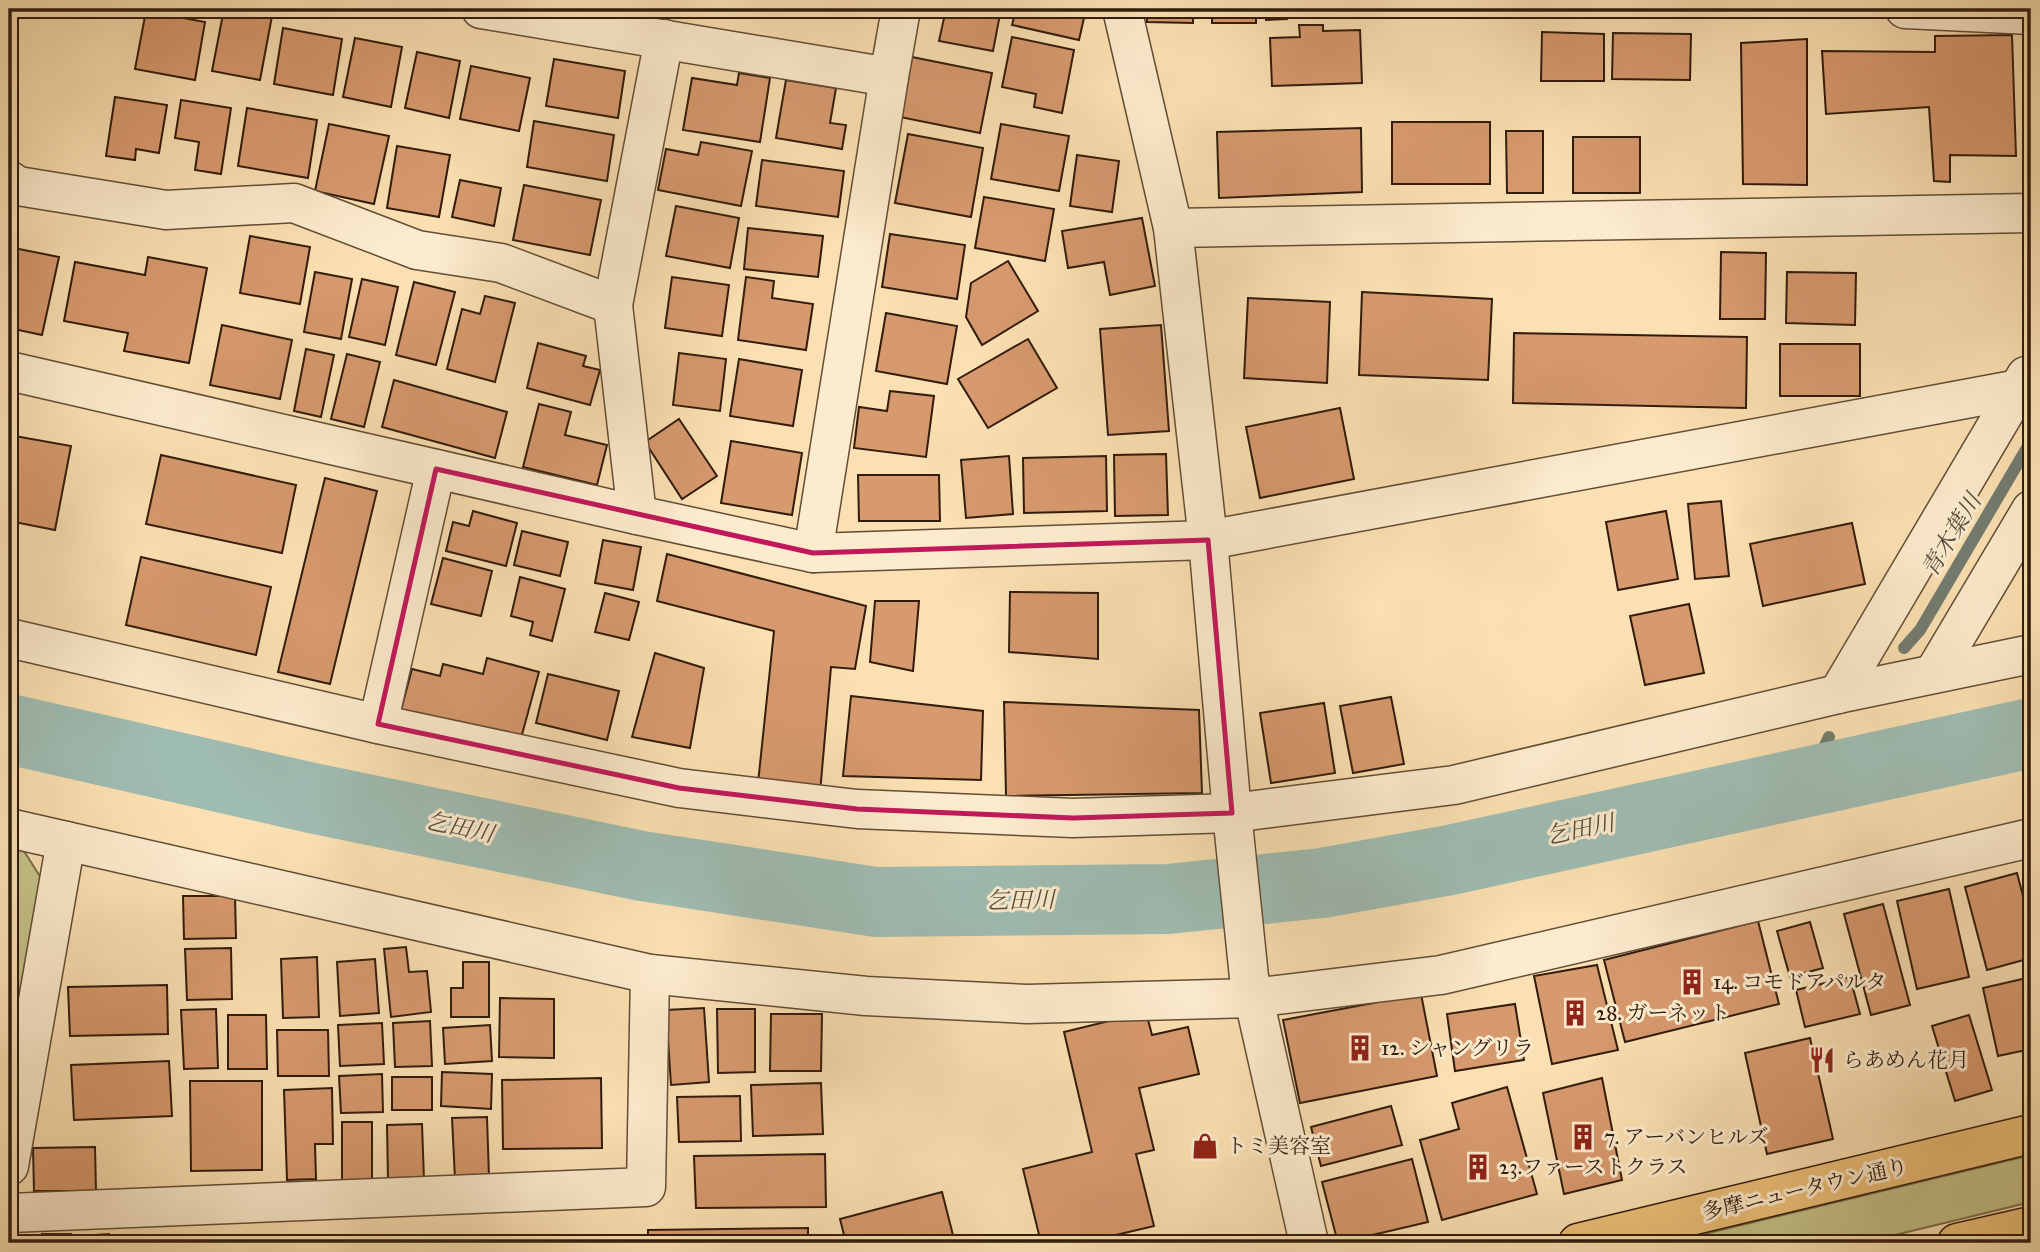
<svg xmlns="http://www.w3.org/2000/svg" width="2040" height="1252" font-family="'IM FELL Great Primer','Noto Serif JP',serif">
<rect width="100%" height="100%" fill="#fae0b2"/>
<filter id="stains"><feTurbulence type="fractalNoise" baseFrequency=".00286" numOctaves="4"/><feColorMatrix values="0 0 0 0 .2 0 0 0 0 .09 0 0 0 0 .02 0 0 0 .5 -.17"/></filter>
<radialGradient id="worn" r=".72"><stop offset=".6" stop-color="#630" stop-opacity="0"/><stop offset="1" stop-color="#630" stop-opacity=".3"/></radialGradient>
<g fill="#c4c188" stroke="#7a6e4a" stroke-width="2">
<path d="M 9,838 L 17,840 L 41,878 L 9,1052 Z"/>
<path d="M 2031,1155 L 2031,1202 L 1862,1243 L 1667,1243 Z"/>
</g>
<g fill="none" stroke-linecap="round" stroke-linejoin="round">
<g stroke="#737c70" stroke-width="12">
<path d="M 1904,648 L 1920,630 L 2031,441"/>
<path d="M 1808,781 L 1829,737"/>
</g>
<path stroke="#9fbcb2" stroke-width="70" d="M 9,729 L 312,798 L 642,866 L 876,902 L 1168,899 L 1322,883 L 1450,860 L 2031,733"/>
</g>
<g fill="#d7996e" stroke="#311c0d" stroke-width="2">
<path d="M 224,9 L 272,16 L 260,80 L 212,71 Z"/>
<path d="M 946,9 L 1001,9 L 993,51 L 939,41 Z"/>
<path d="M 1016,9 L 1086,9 L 1079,40 L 1012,25 Z"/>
<path d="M 1147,9 L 1193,9 L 1193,23 L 1147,22 Z"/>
<rect x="1212" y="9" width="44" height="14"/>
<path d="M 1266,9 L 1287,9 L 1287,19 L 1266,20 Z"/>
<path d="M 146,11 L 205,22 L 195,80 L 135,69 Z"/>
<path d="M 1299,25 L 1323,25 L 1323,31 L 1360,30 L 1362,83 L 1272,86 L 1270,38 L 1300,37 Z"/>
<path d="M 283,28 L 342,39 L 333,95 L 274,84 Z"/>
<path d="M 1542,32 L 1604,34 L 1604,81 L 1541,81 Z"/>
<path d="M 1613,33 L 1691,34 L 1690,80 L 1612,79 Z"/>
<path d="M 2012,35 L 2016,156 L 1950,155 L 1950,182 L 1934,181 L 1929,107 L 1826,114 L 1822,51 L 1935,52 L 1935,36 Z"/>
<path d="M 1012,37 L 1074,50 L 1062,113 L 1034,107 L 1036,94 L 1002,87 Z"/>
<path d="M 355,38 L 402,47 L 391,107 L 343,97 Z"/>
<path d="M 1807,39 L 1807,185 L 1743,184 L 1741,43 Z"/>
<path d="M 417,52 L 460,61 L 449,118 L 405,108 Z"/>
<path d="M 912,57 L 992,73 L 980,133 L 900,117 Z"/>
<path d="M 554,59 L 625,71 L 618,118 L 546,106 Z"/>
<path d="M 471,66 L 530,78 L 519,131 L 460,119 Z"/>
<path d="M 739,73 L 770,78 L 760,142 L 683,130 L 692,78 L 737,85 Z"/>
<path d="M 786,80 L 836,88 L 830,123 L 846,125 L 842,149 L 776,138 Z"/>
<path d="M 115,97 L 167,105 L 159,153 L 136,149 L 135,160 L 106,156 Z"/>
<path d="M 181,100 L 231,108 L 221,174 L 195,170 L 199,142 L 175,138 Z"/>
<path d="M 247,108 L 317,120 L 308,178 L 238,166 Z"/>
<path d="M 534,121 L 614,135 L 607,181 L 527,167 Z"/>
<rect x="1392" y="122" width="98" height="62"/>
<path d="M 329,124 L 389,136 L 374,204 L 315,191 Z"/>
<path d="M 1001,124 L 1069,136 L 1059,191 L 991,179 Z"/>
<path d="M 1361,128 L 1362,192 L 1219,198 L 1217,132 Z"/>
<path d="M 1506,131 L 1543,131 L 1543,193 L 1507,193 Z"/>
<path d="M 908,134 L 983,148 L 971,217 L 895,203 Z"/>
<rect x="1573" y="137" width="67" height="56"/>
<path d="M 701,142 L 752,151 L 741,206 L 658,190 L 666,149 L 698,155 Z"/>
<path d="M 397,146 L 450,155 L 439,217 L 387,208 Z"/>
<path d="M 1077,155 L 1119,161 L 1112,212 L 1070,206 Z"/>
<path d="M 762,160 L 844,171 L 838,217 L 756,206 Z"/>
<path d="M 460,180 L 501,188 L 494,226 L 452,217 Z"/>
<path d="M 524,185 L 601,200 L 590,255 L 513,240 Z"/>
<path d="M 984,197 L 1054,209 L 1045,261 L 975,248 Z"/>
<path d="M 676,206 L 739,218 L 730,268 L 666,256 Z"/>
<path d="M 1142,218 L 1155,286 L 1110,295 L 1104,262 L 1068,268 L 1062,231 Z"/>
<path d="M 748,228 L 823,236 L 818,277 L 744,269 Z"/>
<path d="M 890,234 L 965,245 L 957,299 L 882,287 Z"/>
<path d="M 250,236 L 310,247 L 300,304 L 240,293 Z"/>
<path d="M 9,247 L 59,257 L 42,335 L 9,328 Z"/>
<path d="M 1721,252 L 1766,253 L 1765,319 L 1720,319 Z"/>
<path d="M 148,257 L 207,268 L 189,363 L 124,351 L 128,333 L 64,321 L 75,262 L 145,275 Z"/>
<path d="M 1008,261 L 1038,311 L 982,345 L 966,317 L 971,283 Z"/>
<path d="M 315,272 L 352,279 L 341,339 L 304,332 Z"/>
<path d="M 1787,272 L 1856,273 L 1855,325 L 1786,323 Z"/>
<path d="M 672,277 L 729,285 L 722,336 L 665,328 Z"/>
<path d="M 746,277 L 774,281 L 772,298 L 813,304 L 806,350 L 738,340 Z"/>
<path d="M 362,279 L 398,287 L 385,345 L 349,337 Z"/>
<path d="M 414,282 L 455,292 L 436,365 L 396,355 Z"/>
<path d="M 1362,292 L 1492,299 L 1488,380 L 1359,375 Z"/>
<path d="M 485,296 L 515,303 L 495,382 L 447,369 L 462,309 L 480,314 Z"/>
<path d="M 1248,298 L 1330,302 L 1327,383 L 1244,378 Z"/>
<path d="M 886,313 L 957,326 L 947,384 L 876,371 Z"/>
<path d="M 222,325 L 292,340 L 280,399 L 210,385 Z"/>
<path d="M 1161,325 L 1169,431 L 1108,435 L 1100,329 Z"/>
<path d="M 1514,333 L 1747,337 L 1746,408 L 1513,403 Z"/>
<path d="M 1028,339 L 1057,388 L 988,428 L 958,379 Z"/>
<path d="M 538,343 L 586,356 L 583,366 L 600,370 L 590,405 L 527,388 Z"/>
<rect x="1780" y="344" width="80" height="52"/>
<path d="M 306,349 L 334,355 L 321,417 L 294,411 Z"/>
<path d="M 679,353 L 726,359 L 720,411 L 673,405 Z"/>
<path d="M 347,354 L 380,362 L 364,427 L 331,419 Z"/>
<path d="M 739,359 L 802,370 L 793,426 L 730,416 Z"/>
<path d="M 394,380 L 507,412 L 495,458 L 382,427 Z"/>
<path d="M 890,391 L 934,396 L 926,457 L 854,448 L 859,407 L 887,411 Z"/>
<path d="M 539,404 L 571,412 L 565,435 L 607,445 L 597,485 L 523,467 Z"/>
<path d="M 1340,408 L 1354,479 L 1260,498 L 1246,427 Z"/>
<path d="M 679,419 L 717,476 L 682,499 L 645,442 Z"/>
<path d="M 9,435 L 71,446 L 55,530 L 9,521 Z"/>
<path d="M 731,441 L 802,453 L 792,515 L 721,503 Z"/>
<path d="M 1166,454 L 1168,515 L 1115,516 L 1114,455 Z"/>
<path d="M 161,455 L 296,485 L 282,553 L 146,524 Z"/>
<path d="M 1009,456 L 1013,514 L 966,518 L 961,460 Z"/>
<path d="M 1106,456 L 1107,511 L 1024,513 L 1023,458 Z"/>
<path d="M 858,475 L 939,475 L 940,521 L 859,521 Z"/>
<path d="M 325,478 L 377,491 L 330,684 L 278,672 Z"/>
<path d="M 1721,501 L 1729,576 L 1695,579 L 1688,504 Z"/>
<path d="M 473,511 L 517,523 L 506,566 L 446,551 L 453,522 L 469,526 Z"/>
<path d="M 1666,511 L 1678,579 L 1618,590 L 1606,522 Z"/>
<path d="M 1852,523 L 1865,584 L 1763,606 L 1750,544 Z"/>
<path d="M 522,531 L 568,542 L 560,576 L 514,565 Z"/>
<path d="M 603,540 L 641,547 L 633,590 L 595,583 Z"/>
<path d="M 667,554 L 866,606 L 855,669 L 831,667 L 820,793 L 758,783 L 774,631 L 657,601 Z"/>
<path d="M 141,557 L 271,587 L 256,655 L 126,625 Z"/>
<path d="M 443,558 L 492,571 L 481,616 L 431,604 Z"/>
<path d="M 520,577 L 565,589 L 552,641 L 530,635 L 533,622 L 511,616 Z"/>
<path d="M 1010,592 L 1098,593 L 1098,659 L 1009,652 Z"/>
<path d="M 605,593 L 639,602 L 629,640 L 595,632 Z"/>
<path d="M 875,601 L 919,601 L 913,671 L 870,662 Z"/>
<path d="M 1689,604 L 1704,673 L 1645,685 L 1630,616 Z"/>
<path d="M 655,653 L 704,668 L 690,748 L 632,737 Z"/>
<path d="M 487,658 L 539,672 L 520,742 L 401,710 L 412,669 L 440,676 L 443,664 L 483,674 Z"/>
<path d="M 548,674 L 619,691 L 607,740 L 536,723 Z"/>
<path d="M 851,696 L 983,711 L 981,780 L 843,776 Z"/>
<path d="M 1391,697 L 1404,764 L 1353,773 L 1340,706 Z"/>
<path d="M 1004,702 L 1199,710 L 1202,793 L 1006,796 Z"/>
<path d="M 1324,703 L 1335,773 L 1271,783 L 1260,713 Z"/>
<path d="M 2017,873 L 2031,927 L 2031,958 L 1987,970 L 1965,887 Z"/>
<path d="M 1949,889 L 1969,977 L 1917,989 L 1897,901 Z"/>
<path d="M 183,896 L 235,896 L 236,938 L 184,939 Z"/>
<path d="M 1883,904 L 1910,1005 L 1871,1015 L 1844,914 Z"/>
<path d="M 1758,921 L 1779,1004 L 1625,1042 L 1604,960 Z"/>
<path d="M 1810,922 L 1823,968 L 1790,977 L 1777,931 Z"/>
<path d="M 406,947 L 409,972 L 427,971 L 431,1012 L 391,1017 L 384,949 Z"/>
<path d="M 231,948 L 232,999 L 187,1000 L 185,949 Z"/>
<path d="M 317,957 L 319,1017 L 283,1018 L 281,959 Z"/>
<path d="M 375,959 L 379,1013 L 340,1016 L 337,962 Z"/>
<path d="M 463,962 L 489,962 L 489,1017 L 451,1017 L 451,988 L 463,988 Z"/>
<path d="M 1597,965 L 1618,1050 L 1552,1064 L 1534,976 Z"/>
<path d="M 1850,977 L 1860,1014 L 1805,1027 L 1796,990 Z"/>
<path d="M 2031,977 L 2031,1049 L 1998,1056 L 1983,988 Z"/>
<path d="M 167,985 L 168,1034 L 70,1036 L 68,987 Z"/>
<path d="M 1421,994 L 1437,1076 L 1300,1103 L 1283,1020 Z"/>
<path d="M 500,998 L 554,999 L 554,1058 L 499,1057 Z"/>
<path d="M 1515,1004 L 1524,1060 L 1455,1071 L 1447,1014 Z"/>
<path d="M 704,1008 L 709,1082 L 671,1085 L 666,1010 Z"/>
<path d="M 216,1009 L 218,1068 L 184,1069 L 181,1010 Z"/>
<path d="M 717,1009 L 755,1009 L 755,1072 L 718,1073 Z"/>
<path d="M 1146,1012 L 1152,1035 L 1188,1027 L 1199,1074 L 1139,1088 L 1154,1150 L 1136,1154 L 1154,1226 L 1099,1239 L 1100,1243 L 1041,1243 L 1023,1169 L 1092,1152 L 1064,1032 Z"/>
<path d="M 771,1014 L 822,1014 L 821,1071 L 770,1071 Z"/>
<path d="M 228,1015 L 266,1015 L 267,1069 L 228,1069 Z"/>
<path d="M 1969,1015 L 1992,1090 L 1955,1101 L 1932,1026 Z"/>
<path d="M 430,1021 L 432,1066 L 395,1067 L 393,1023 Z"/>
<path d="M 382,1023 L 384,1064 L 340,1066 L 338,1025 Z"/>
<path d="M 490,1025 L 492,1061 L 445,1064 L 443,1028 Z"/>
<path d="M 277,1030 L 328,1030 L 329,1076 L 278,1076 Z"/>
<path d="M 1810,1038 L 1833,1139 L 1767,1154 L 1745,1053 Z"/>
<path d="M 169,1061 L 172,1116 L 74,1120 L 71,1065 Z"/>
<path d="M 442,1072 L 492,1074 L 491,1109 L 441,1106 Z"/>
<path d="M 382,1074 L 383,1112 L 341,1113 L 339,1076 Z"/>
<rect x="392" y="1077" width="40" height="33"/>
<path d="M 601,1078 L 602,1148 L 503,1149 L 502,1080 Z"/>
<path d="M 1602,1078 L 1622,1180 L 1564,1194 L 1543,1093 Z"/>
<path d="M 190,1081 L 262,1081 L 262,1170 L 191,1171 Z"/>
<path d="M 821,1083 L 823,1134 L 753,1136 L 751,1085 Z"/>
<path d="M 1507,1087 L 1537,1194 L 1442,1220 L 1420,1140 L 1459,1129 L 1452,1103 Z"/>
<path d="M 332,1088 L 333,1144 L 315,1144 L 316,1179 L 287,1180 L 284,1090 Z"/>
<path d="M 740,1096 L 741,1141 L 679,1142 L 677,1097 Z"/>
<path d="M 1391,1106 L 1402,1145 L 1321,1166 L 1311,1127 Z"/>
<path d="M 487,1117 L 489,1177 L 455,1179 L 452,1118 Z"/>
<rect x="342" y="1122" width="30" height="61"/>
<path d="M 422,1124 L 424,1180 L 388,1180 L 387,1125 Z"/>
<path d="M 95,1147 L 96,1191 L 34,1191 L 33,1148 Z"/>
<path d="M 825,1154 L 826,1207 L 696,1208 L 694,1156 Z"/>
<path d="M 1412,1159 L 1428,1222 L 1338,1243 L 1322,1182 Z"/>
<path d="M 942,1192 L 955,1243 L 846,1243 L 840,1219 Z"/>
<path d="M 808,1228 L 808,1243 L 648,1243 L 648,1230 Z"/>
<rect x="42" y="1234" width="29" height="9"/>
<path d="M 109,1234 L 110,1243 L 80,1243 L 80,1236 Z"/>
<rect x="13" y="1238" width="21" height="5"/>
<path d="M 273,1239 L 341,1241 L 341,1243 L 273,1243 Z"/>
<rect x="218" y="1240" width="44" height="3"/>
</g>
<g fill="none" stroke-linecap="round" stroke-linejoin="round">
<g stroke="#634d36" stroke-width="41">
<g id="minor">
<path d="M 481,9 L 889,77 L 901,9"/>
<path d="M 1122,9 L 1173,228 L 1208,540 L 1232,813 L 1249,977 L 1309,1243"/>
<path d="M 1905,9 L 2031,15"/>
<path d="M 9,180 L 18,186 L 166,210 L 294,203 L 417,250 L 501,263 L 613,305"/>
<path d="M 1173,228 L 2031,213"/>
<path d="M 9,371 L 637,515 L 813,553 L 1208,540 L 2019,389"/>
<path d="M 637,515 L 613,305 L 664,39"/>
<path d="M 813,553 L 889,77"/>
<path d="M 9,638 L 378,724 L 679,788 L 857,809 L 1073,818 L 1232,813 L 1454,785 L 1838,694 L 2031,654"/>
<path d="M 1934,673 L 2031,510"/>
<path d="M 1838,694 L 2026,376"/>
<path d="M 378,724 L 436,469"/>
<path d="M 9,828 L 650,974 L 866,996 L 1027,1004 L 1253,998 L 1441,975 L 2031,838"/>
<path d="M 9,1166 L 66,841"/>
<path d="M 9,1213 L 646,1187 L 650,974"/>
</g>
</g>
<g stroke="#311c0d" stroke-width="41">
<g id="major">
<path d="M 1578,1243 L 2031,1134"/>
<path d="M 1957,1243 L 2031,1226"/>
</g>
</g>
<use href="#minor" stroke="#fcebcd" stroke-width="38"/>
<use href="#major" stroke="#edc079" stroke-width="38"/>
</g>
<path fill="none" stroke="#c2185b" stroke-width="5" stroke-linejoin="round" d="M 436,469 L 813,553 L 1208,540 L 1232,813 L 1073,818 L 857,809 L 679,788 L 378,724 Z"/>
<defs>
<g id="building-bare" transform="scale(2.1)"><path d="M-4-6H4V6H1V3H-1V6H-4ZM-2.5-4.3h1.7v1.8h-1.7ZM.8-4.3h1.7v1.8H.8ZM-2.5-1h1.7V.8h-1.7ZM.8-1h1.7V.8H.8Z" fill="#8f2418" stroke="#fcebcd" stroke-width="2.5" paint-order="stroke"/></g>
<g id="restaurant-bare" transform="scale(2.1)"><path d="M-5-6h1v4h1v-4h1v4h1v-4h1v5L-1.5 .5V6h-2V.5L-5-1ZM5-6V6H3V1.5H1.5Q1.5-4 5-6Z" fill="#8f2418" stroke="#fcebcd" stroke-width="2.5" paint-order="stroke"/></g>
<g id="shop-bare" transform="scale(2.1)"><path d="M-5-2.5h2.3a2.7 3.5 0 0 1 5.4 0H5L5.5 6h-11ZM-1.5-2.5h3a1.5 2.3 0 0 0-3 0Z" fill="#8f2418" stroke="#fcebcd" stroke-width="2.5" paint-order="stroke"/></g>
</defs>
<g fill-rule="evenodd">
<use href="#building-bare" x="1692" y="982"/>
<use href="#building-bare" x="1575" y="1013"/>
<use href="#building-bare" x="1360" y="1048"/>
<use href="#restaurant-bare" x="1822" y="1060"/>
<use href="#building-bare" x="1583" y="1137"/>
<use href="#shop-bare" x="1205" y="1146"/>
<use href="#building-bare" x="1478" y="1167"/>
</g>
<g text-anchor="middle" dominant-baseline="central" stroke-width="6" stroke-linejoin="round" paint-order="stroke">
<g font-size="21" fill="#311c0d" stroke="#fcebcd" text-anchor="start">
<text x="1713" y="982">14. コモドアパルタ</text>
<text x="1596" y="1013">28. ガーネット</text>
<text x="1381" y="1048">12. シャングリラ</text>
<text x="1843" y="1060">らあめん花月</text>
<text x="1604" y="1137">7. アーバンヒルズ</text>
<text x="1226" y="1146">トミ美容室</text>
<text x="1499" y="1167">23.ファーストクラス</text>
</g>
<g font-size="21" fill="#311c0d" stroke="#fcebcd">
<text transform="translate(1805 1189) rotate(-13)">多摩ニュータウン通り</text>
</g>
<g font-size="23" font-style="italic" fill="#524c3f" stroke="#fcebcd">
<text transform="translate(1951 535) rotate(-59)">青木葉川</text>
<text transform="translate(460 827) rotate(12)">乞田川</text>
<text transform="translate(1580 829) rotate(-12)">乞田川</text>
<text transform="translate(1020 900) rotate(-1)">乞田川</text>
</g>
</g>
<rect width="2040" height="1252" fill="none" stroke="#fae0b2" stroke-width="35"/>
<rect x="10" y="10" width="2019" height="1231" fill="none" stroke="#311c0d" stroke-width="3.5"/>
<rect x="18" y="18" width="2005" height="1217" fill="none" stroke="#311c0d" stroke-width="2"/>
<rect width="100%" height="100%" filter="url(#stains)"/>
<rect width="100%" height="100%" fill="url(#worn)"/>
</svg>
